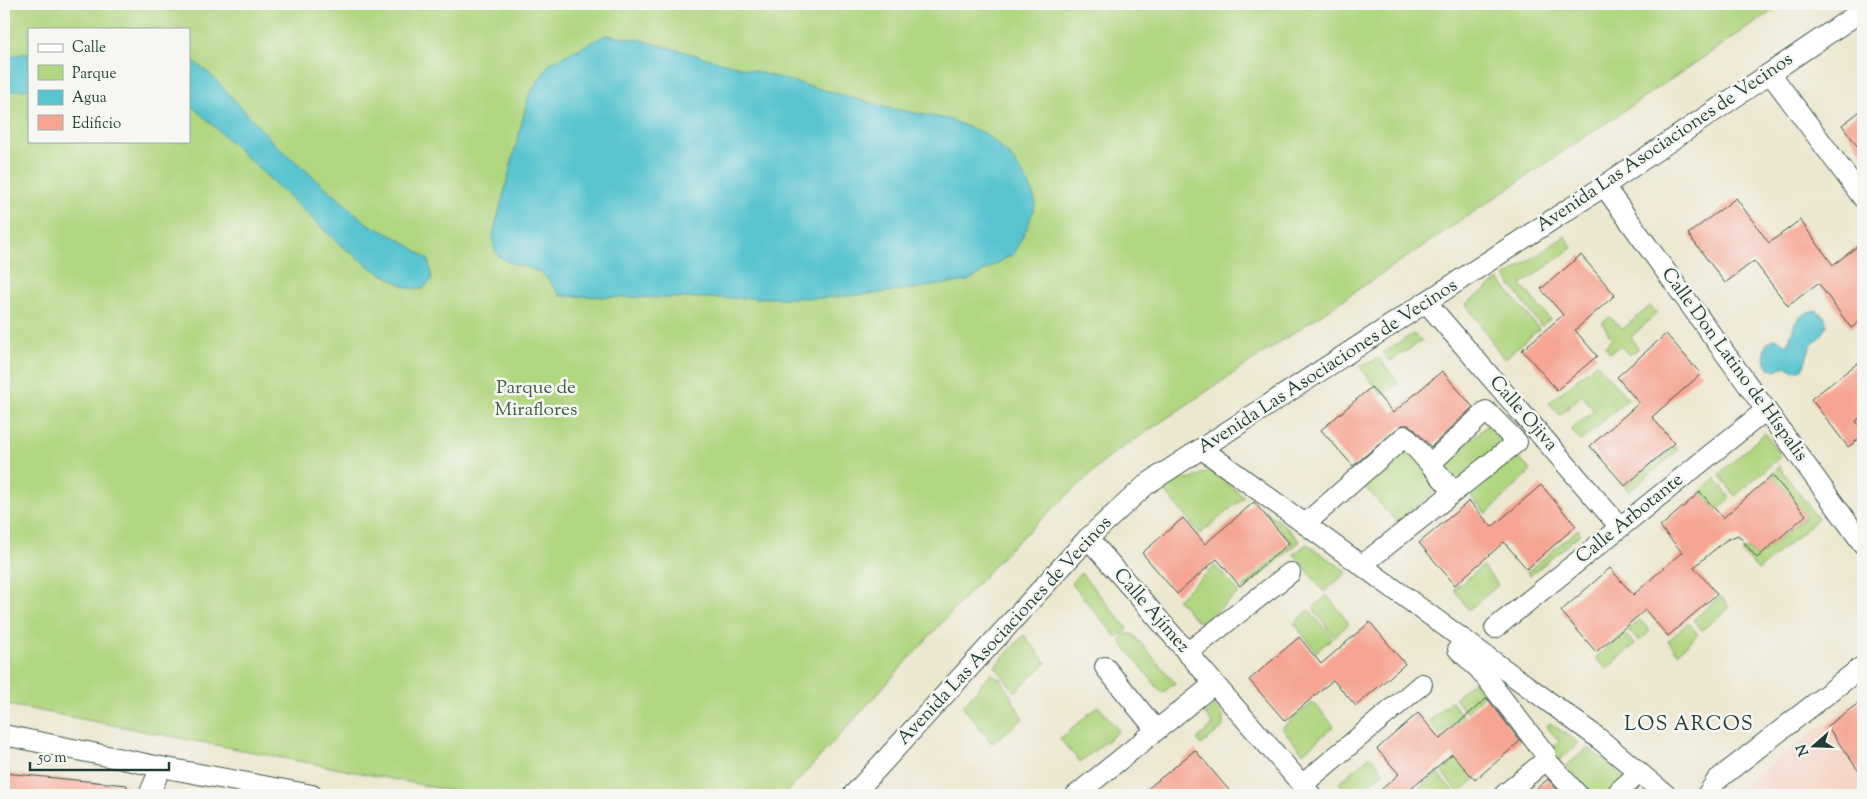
<svg xmlns="http://www.w3.org/2000/svg" width="1867" height="799" font-family="'Sorts Mill Goudy',serif">
<rect width="100%" height="100%" fill="#f6f6f2"/>
<filter id="ink" filterUnits="userSpaceOnUse"><feTurbulence type="fractalNoise" baseFrequency=".02" numOctaves="2"/><feDisplacementMap in="SourceGraphic" scale="10" xChannelSelector="R" yChannelSelector="G"/><feConvolveMatrix kernelMatrix="1 2 1 2 8 2 1 2 1" color-interpolation-filters="sRGB"/></filter>
<filter id="wash" filterUnits="userSpaceOnUse"><feTurbulence type="fractalNoise" baseFrequency=".0096" numOctaves="4" result="noise"/><feDisplacementMap in="SourceGraphic" scale="20" xChannelSelector="R" yChannelSelector="G"/><feGaussianBlur stdDeviation="1.12" result="paint"/><feColorMatrix in="noise" values="0 0 0 0 0 0 0 0 0 0 0 0 0 0 0 0 0 1.4 0 .05"/><feComposite in="paint" operator="in"/></filter>
<g filter="url(#wash)">
<rect width="100%" height="100%" fill="#ece7cf"/>
<path fill="#f5d3c2" d="M 1863,694 L 1863,795 L 1732,795 Z"/>
<g fill="#b0d680" stroke="#688a5a" fill-rule="evenodd">
<path d="M 4,4 L 1783,4 L 1109,457 L 1009,549 L 785,795 L 474,795 L 4,704 ZM 29,29 L 189,29 L 189,141 L 29,141 Z"/>
<path d="M 1565,236 L 1572,248 L 1521,285 L 1550,319 L 1541,326 L 1505,277 Z"/>
<path d="M 1499,280 L 1539,329 L 1504,359 L 1466,304 Z"/>
<path d="M 1650,306 L 1657,313 L 1631,337 L 1638,349 L 1629,355 L 1620,346 L 1610,353 L 1605,346 L 1612,339 L 1602,323 L 1610,317 L 1623,329 Z"/>
<path d="M 1413,334 L 1422,341 L 1390,361 L 1382,353 Z"/>
<path d="M 1379,358 L 1399,383 L 1382,395 L 1360,367 Z"/>
<path d="M 1596,363 L 1628,399 L 1581,441 L 1571,429 L 1594,411 L 1582,395 L 1560,415 L 1549,403 Z"/>
<path d="M 1490,423 L 1507,444 L 1458,487 L 1439,466 Z"/>
<path d="M 1765,433 L 1781,456 L 1735,496 L 1719,474 Z"/>
<path d="M 1411,442 L 1445,482 L 1398,523 L 1363,485 Z"/>
<path d="M 1675,446 L 1677,451 L 1629,492 L 1625,486 Z"/>
<path d="M 1511,449 L 1531,471 L 1486,514 L 1465,489 Z"/>
<path d="M 1779,466 L 1818,519 L 1758,570 L 1742,552 L 1748,548 L 1757,558 L 1806,516 L 1772,475 Z"/>
<path d="M 1210,470 L 1244,497 L 1200,534 L 1165,491 L 1182,478 L 1190,480 Z"/>
<path d="M 1715,478 L 1730,498 L 1713,515 L 1713,506 L 1700,492 Z"/>
<path d="M 1263,509 L 1285,526 L 1300,541 L 1244,590 L 1242,588 L 1292,543 Z"/>
<path d="M 1578,529 L 1580,534 L 1530,576 L 1527,572 Z"/>
<path d="M 1307,544 L 1347,572 L 1324,592 L 1294,554 Z"/>
<path d="M 1215,566 L 1239,592 L 1205,622 L 1198,622 L 1177,599 Z"/>
<path d="M 1483,566 L 1498,585 L 1469,610 L 1454,589 Z"/>
<path d="M 1081,573 L 1128,629 L 1117,638 L 1071,583 Z"/>
<path d="M 1327,595 L 1349,624 L 1334,637 L 1313,608 Z"/>
<path d="M 1721,596 L 1729,608 L 1702,630 L 1693,620 Z"/>
<path d="M 1309,610 L 1332,638 L 1316,652 L 1294,623 Z"/>
<path d="M 1640,620 L 1650,631 L 1639,641 L 1628,630 Z"/>
<path d="M 1688,622 L 1698,634 L 1678,653 L 1668,641 Z"/>
<path d="M 1624,633 L 1635,644 L 1607,669 L 1595,658 Z"/>
<path d="M 1124,634 L 1133,634 L 1175,683 L 1162,693 L 1121,642 Z"/>
<path d="M 1024,635 L 1046,663 L 1015,692 L 995,666 Z"/>
<path d="M 991,673 L 998,679 L 1001,679 L 1023,719 L 992,743 L 963,706 Z"/>
<path d="M 1476,679 L 1487,692 L 1466,713 L 1455,698 Z"/>
<path d="M 1451,701 L 1463,716 L 1440,735 L 1429,721 Z"/>
<path d="M 1313,702 L 1334,726 L 1303,753 L 1282,728 Z"/>
<path d="M 1098,706 L 1119,731 L 1080,762 L 1060,739 Z"/>
<path d="M 1215,706 L 1223,717 L 1223,727 L 1201,745 L 1197,739 L 1213,725 L 1205,714 Z"/>
<path d="M 1550,723 L 1579,743 L 1555,764 L 1546,755 L 1559,741 L 1547,727 Z"/>
<path d="M 1588,748 L 1627,778 L 1607,795 L 1578,795 L 1557,773 Z"/>
<path d="M 1370,756 L 1384,772 L 1355,795 L 1348,795 L 1339,783 Z"/>
<path d="M 1458,757 L 1475,779 L 1460,794 L 1442,772 Z"/>
<path d="M 1437,773 L 1457,795 L 1422,795 L 1417,790 Z"/>
</g>
<g fill="#58c4d0" stroke="#3c8082">
<path d="M 606,35 L 641,40 L 893,109 L 948,119 L 986,134 L 1012,158 L 1030,186 L 1036,203 L 1027,228 L 1013,254 L 968,281 L 881,293 L 825,298 L 673,298 L 560,296 C 555,290 549,279 543,275 C 522,260 492,270 493,235 L 529,95 L 550,63 Z"/>
<path d="M 29,53 L 29,89 L 4,92 L 4,57 Z"/>
<path d="M 189,57 L 212,76 L 274,143 L 368,224 L 401,240 L 428,259 L 432,279 L 423,289 L 408,288 L 373,269 L 339,244 L 189,103 Z"/>
<path d="M 1815,310 L 1824,316 L 1827,325 L 1822,335 L 1810,347 L 1803,369 L 1794,371 L 1786,366 L 1776,371 L 1769,368 C 1762,357 1761,342 1776,338 L 1786,345 C 1798,326 1788,319 1815,310 Z"/>
</g>
<g id="blocks">
<g fill="#f6a592">
<path d="M 1863,109 L 1863,154 L 1842,125 Z"/>
<path d="M 1736,198 L 1769,243 L 1800,220 L 1833,265 L 1863,242 L 1863,319 L 1851,328 L 1818,283 L 1788,306 L 1754,261 L 1725,283 L 1688,234 Z"/>
<path d="M 1581,255 L 1615,295 L 1575,330 L 1597,356 L 1557,390 L 1522,350 L 1563,315 L 1541,289 Z"/>
<path d="M 1666,334 L 1701,374 L 1652,417 L 1674,443 L 1625,486 L 1590,446 L 1639,403 L 1617,377 Z"/>
<path d="M 1863,359 L 1863,416 L 1856,421 L 1863,431 L 1863,436 L 1848,447 L 1811,399 Z"/>
<path d="M 1442,371 L 1473,407 L 1431,447 L 1413,428 L 1408,425 L 1402,425 L 1353,466 L 1321,430 L 1371,387 L 1393,413 Z"/>
<path d="M 1772,475 L 1806,515 L 1757,558 L 1738,535 L 1726,540 L 1694,567 L 1717,594 L 1668,636 L 1645,610 L 1596,652 L 1561,611 L 1610,568 L 1633,595 L 1682,552 L 1660,527 L 1700,492 L 1723,518 Z"/>
<path d="M 1541,485 L 1576,526 L 1527,569 L 1504,542 L 1455,585 L 1419,543 L 1469,501 L 1492,527 Z"/>
<path d="M 1254,502 L 1289,543 L 1240,586 L 1217,559 L 1177,594 L 1142,553 L 1183,518 L 1205,544 Z"/>
<path d="M 1370,622 L 1405,664 L 1356,706 L 1333,680 L 1285,721 L 1249,680 L 1299,637 L 1321,664 Z"/>
<path d="M 1487,698 L 1520,741 L 1502,757 L 1475,780 L 1452,754 L 1404,795 L 1375,795 L 1399,774 L 1377,749 L 1418,713 L 1440,739 Z"/>
<path d="M 1863,700 L 1863,777 L 1827,726 Z"/>
<path d="M 1195,750 L 1233,795 L 1140,795 Z"/>
<path d="M 4,773 L 127,785 L 126,795 L 4,795 Z"/>
<path d="M 1548,779 L 1561,794 L 1559,795 L 1529,795 Z"/>
</g>
</g>
</g>
<g filter="url(#ink)">
<use href="#blocks" fill-opacity="0" stroke="#3e564b" stroke-width="1"/>
<g fill="none" stroke-linecap="round" stroke-linejoin="round">
<g stroke="#3e564b" stroke-width="22">
<g id="street">
<path d="M 1770,73 L 1863,198"/>
<path d="M 1604,186 L 1863,544"/>
<path d="M 1426,302 L 1620,527"/>
<path d="M 1202,449 L 1597,737 L 1666,795"/>
<path d="M 1305,524 L 1405,436 L 1430,464"/>
<path d="M 1088,538 L 1311,795"/>
<path d="M 1362,565 L 1517,442 L 1486,411 L 1430,464 L 1454,492"/>
<path d="M 1495,628 L 1766,410"/>
<path d="M 1458,649 L 1480,670 L 1546,755"/>
<path d="M 1187,653 L 1290,573"/>
<path d="M 1105,667 L 1156,730"/>
<path d="M 4,735 L 161,767 L 312,795"/>
<path d="M 1302,785 L 1422,684"/>
<path d="M 149,795 L 161,767"/>
<path d="M 853,795 L 1088,538 L 1147,484 L 1604,186 L 1863,10"/>
<path d="M 1076,795 L 1214,684"/>
<path d="M 1504,795 L 1546,760 L 1578,795"/>
<path d="M 1622,795 L 1619,791 L 1639,773"/>
<path d="M 1707,795 L 1717,780 L 1863,666"/>
</g>
</g>
<use href="#street" stroke="#fff" stroke-width="20"/>
</g>
</g>
<g text-anchor="middle" dominant-baseline="central" stroke-width="5" stroke-linejoin="round" paint-order="stroke">
<g font-size="19" fill="#1f3d34" stroke="#f6f6f2">
<text transform="translate(1665 143) rotate(-34)">Avenida Las Asociaciones de Vecinos</text>
<text transform="translate(1734 365) rotate(54)">Calle Don Latino de Híspalis</text>
<text transform="translate(1328 367) rotate(-33)">Avenida Las Asociaciones de Vecinos</text>
<text transform="translate(1523 414) rotate(49)">Calle Ojiva</text>
<text transform="translate(1630 519) rotate(-39)">Calle Arbotante</text>
<text transform="translate(1151 611) rotate(49)">Calle Ajímez</text>
<text transform="translate(1005 631) rotate(-47)">Avenida Las Asociaciones de Vecinos</text>
</g>
<g font-size="19" fill="#3c5c43" stroke="#f6f6f2">
<text x="536" y="388">Parque de<tspan x="536" dy="22">Miraflores</tspan></text>
</g>
<g font-size="20" letter-spacing="1" fill="#1f3d34" stroke="#f6f6f2">
<text x="1689" y="725">LOS ARCOS</text>
</g>
</g>
<rect width="1867" height="799" fill="none" stroke="#f6f6f2" stroke-width="20"/>
<rect x="28" y="28" width="162" height="115" fill="#f6f6f2" stroke="#a0aca6"/>
<rect x="38" y="44" width="25" height="8" fill="#ffffff" stroke="#a0aca6"/>
<text x="72" y="52" font-size="15" fill="#1f3d34">Calle</text>
<rect x="38" y="65" width="25" height="15" fill="#b0d680" stroke="#a0aca6"/>
<text x="72" y="78" font-size="15" fill="#1f3d34">Parque</text>
<rect x="38" y="90" width="25" height="15" fill="#58c4d0" stroke="#a0aca6"/>
<text x="72" y="102" font-size="15" fill="#1f3d34">Agua</text>
<rect x="38" y="115" width="25" height="15" fill="#f6a592" stroke="#a0aca6"/>
<text x="72" y="128" font-size="15" fill="#1f3d34">Edificio</text>
<g transform="translate(1814 746) rotate(250)" stroke="#f6f6f2" stroke-width="4" paint-order="stroke">
<path d="M0-4L9 19L0 12L-9 19Z" fill="#1f3d34"/>
<text y="-8" font-size="14" font-weight="bold" text-anchor="middle" fill="#1f3d34">N</text>
</g>
<path d="M30 762v8h139v-8" fill="none" stroke="#1f3d34" stroke-width="2.5"/>
<text x="38" y="762" font-size="15" fill="#1f3d34" stroke="#f6f6f2" stroke-width="4" paint-order="stroke">50 m</text>
</svg>
